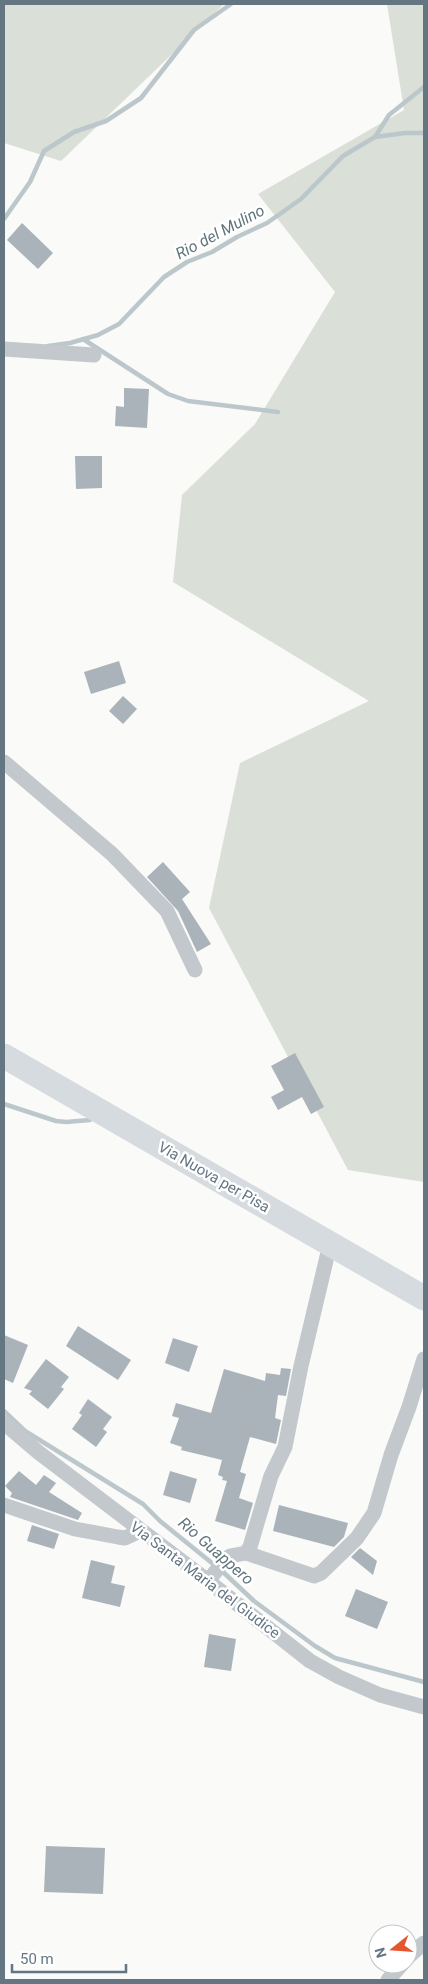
<svg xmlns="http://www.w3.org/2000/svg" width="428" height="1984" font-family="Roboto,sans-serif">
<rect width="100%" height="100%" fill="#fafaf8"/>
<g fill="#dadfd7">
<path d="M 4,4 L 224,4 L 61,161 L 4,143 Z"/>
<path d="M 387,4 L 424,4 L 424,1182 L 348,1170 L 209,908 L 240,763 L 369,701 L 173,582 L 182,495 L 255,424 L 335,292 L 258,194 L 404,110 Z"/>
</g>
<g fill="none" stroke-linecap="round" stroke-linejoin="round">
<g stroke="#bbc7cb" stroke-width="4.5">
<path d="M 375,137 L 405,133 L 424,133"/>
<path d="M 4,219 L 30,182 L 44,151 L 74,132 L 106,121 L 141,98 L 194,30 L 231,4"/>
<path d="M 83,339 L 168,394 L 188,401 L 278,412"/>
<path d="M 48,346 L 70,343 L 98,335 L 119,324 L 164,277 L 187,262 L 212,252 L 237,237 L 267,223 L 301,199 L 343,156 L 375,137 L 389,115 L 424,87"/>
<path d="M 4,1104 L 56,1121 L 66,1122 L 90,1120"/>
<path d="M 4,1411 L 25,1431 L 143,1504 L 160,1521 L 223,1572 L 254,1601 L 315,1646 L 335,1658 L 424,1682"/>
</g>
</g>
<g fill="#aab3b9">
<path d="M 22,223 L 53,253 L 38,269 L 7,240 Z"/>
<path d="M 124,388 L 149,389 L 147,428 L 115,426 L 116,406 L 124,407 Z"/>
<path d="M 75,456 L 102,456 L 102,488 L 76,489 Z"/>
<path d="M 119,661 L 126,683 L 91,694 L 84,672 Z"/>
<path d="M 123,696 L 137,709 L 123,724 L 109,711 Z"/>
<path d="M 163,862 L 190,892 L 182,899 L 211,944 L 197,952 L 178,911 L 147,877 Z"/>
<path d="M 295,1053 L 324,1107 L 311,1114 L 302,1097 L 278,1110 L 271,1097 L 284,1090 L 271,1066 Z"/>
<path d="M 78,1326 L 131,1360 L 118,1380 L 66,1346 Z"/>
<path d="M 4,1335 L 28,1345 L 13,1383 L 4,1379 Z"/>
<path d="M 173,1338 L 198,1346 L 189,1372 L 165,1363 Z"/>
<path d="M 46,1359 L 69,1377 L 61,1387 L 64,1389 L 48,1409 L 29,1394 L 32,1391 L 24,1388 Z"/>
<path d="M 281,1368 L 291,1369 L 286,1396 L 278,1395 L 275,1418 L 281,1420 L 276,1444 L 250,1437 L 240,1472 L 246,1474 L 239,1498 L 253,1503 L 245,1530 L 215,1521 L 227,1481 L 222,1480 L 223,1477 L 218,1475 L 222,1460 L 181,1450 L 182,1447 L 170,1443 L 179,1418 L 172,1416 L 176,1403 L 211,1413 L 224,1369 L 265,1381 L 266,1373 L 280,1375 Z"/>
<path d="M 88,1399 L 112,1417 L 103,1429 L 107,1432 L 96,1447 L 72,1429 L 82,1415 L 79,1413 Z"/>
<path d="M 19,1471 L 36,1485 L 44,1475 L 56,1483 L 49,1492 L 82,1513 L 78,1520 L 10,1497 L 12,1493 L 5,1486 Z"/>
<path d="M 170,1471 L 197,1479 L 190,1503 L 163,1495 Z"/>
<path d="M 279,1505 L 348,1523 L 344,1537 L 334,1547 L 273,1531 Z"/>
<path d="M 32,1525 L 59,1534 L 54,1549 L 27,1541 Z"/>
<path d="M 360,1548 L 377,1561 L 373,1575 L 351,1557 Z"/>
<path d="M 91,1560 L 115,1566 L 111,1583 L 125,1586 L 120,1607 L 82,1598 Z"/>
<path d="M 356,1589 L 388,1602 L 377,1629 L 345,1616 Z"/>
<path d="M 209,1634 L 236,1639 L 231,1671 L 204,1667 Z"/>
<path d="M 46,1846 L 105,1848 L 103,1894 L 44,1892 Z"/>
</g>
<g fill="none" stroke-linecap="round" stroke-linejoin="round">
<g stroke="#c3c8cc" stroke-width="15">
<path d="M 4,349 L 94,355"/>
<path d="M 4,762 L 112,854 L 167,911 L 195,970"/>
<path d="M 4,1423 L 38,1452 L 208,1581 L 310,1661 L 339,1677 L 380,1695 L 424,1707"/>
<path d="M 4,1505 L 75,1529 L 118,1537 L 125,1538 L 140,1531"/>
<path d="M 246,1553 L 314,1576 L 321,1573 L 357,1538 L 374,1513 L 391,1455 L 409,1407 L 424,1359"/>
<path d="M 208,1581 L 225,1560 L 230,1556 L 246,1553 L 250,1547 L 271,1476 L 285,1447 L 301,1366 L 330,1244"/>
<path d="M 408,1957 L 424,1943"/>
<path d="M 388,1980 L 402,1964"/>
</g>
<path stroke="#d6dbdf" stroke-width="25" d="M 4,1056 L 424,1298"/>
</g>
<g text-anchor="middle" dominant-baseline="central" stroke-width="5" stroke-linejoin="round" paint-order="stroke">
<g font-size="15" fill="#657683" stroke="#fff">
<text transform="translate(214 1177) rotate(30)">Via Nuova per Pisa</text>
<text transform="translate(205 1580) rotate(37)">Via Santa Maria del Giudice</text>
</g>
<g font-size="16" font-style="italic" fill="#60757c" stroke="#fff">
<text transform="translate(220 232) rotate(-28)">Rio del Mulino</text>
<text transform="translate(216 1551) rotate(41)">Rio Guappero</text>
</g>
</g>
<rect width="428" height="1984" fill="none" stroke="#657683" stroke-width="10"/>
<g transform="translate(393 1949) rotate(253)"><circle r="24" fill="#ffffff" stroke="#c1c8cd"/>
<path d="M0-4L9 19L0 12L-9 19Z" fill="#e4572e"/>
<text y="-8" font-size="14" font-weight="bold" text-anchor="middle" fill="#657683">N</text>
</g>
<path d="M12 1964v8h114v-8" fill="none" stroke="#657683" stroke-width="2.5"/>
<text x="20" y="1964" font-size="15" fill="#657683" stroke="#ffffff" stroke-width="4" paint-order="stroke">50 m</text>
</svg>
